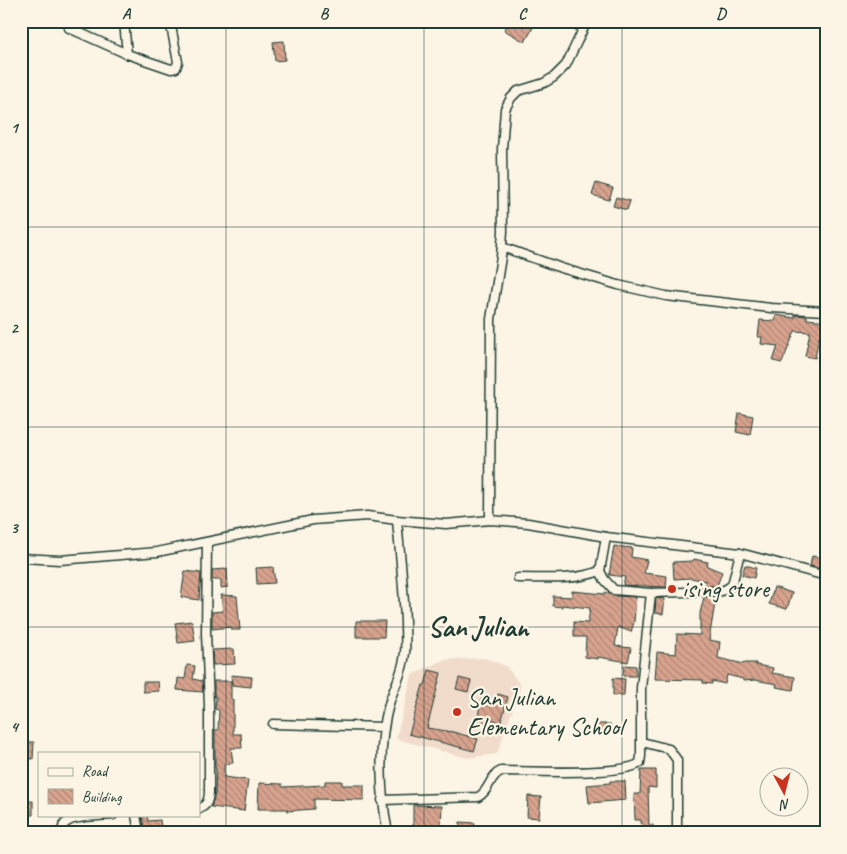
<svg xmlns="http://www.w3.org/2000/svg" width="847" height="854" font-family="Caveat,sans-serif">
<defs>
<pattern id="building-back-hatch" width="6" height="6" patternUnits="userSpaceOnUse" patternTransform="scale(1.25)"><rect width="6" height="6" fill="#d8a38e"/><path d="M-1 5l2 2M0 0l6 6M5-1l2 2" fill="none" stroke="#af8675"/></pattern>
</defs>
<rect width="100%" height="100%" fill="#fcf5e5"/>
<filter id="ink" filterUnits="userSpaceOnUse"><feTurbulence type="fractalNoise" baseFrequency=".02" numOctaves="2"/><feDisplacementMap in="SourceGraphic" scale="10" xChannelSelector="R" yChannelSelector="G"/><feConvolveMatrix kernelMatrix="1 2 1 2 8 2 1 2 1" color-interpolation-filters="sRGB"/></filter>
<g filter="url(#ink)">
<path fill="#f1dccb" d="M 484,658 L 506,666 L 521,686 L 497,754 L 467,758 L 396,739 L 412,675 L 443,660 Z"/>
<g fill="url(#building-back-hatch)" stroke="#1f3d34">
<path d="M 509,21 L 530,21 L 535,24 L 525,42 L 504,30 Z"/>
<path d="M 284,41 L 285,60 L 275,61 L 273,42 Z"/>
<path d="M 596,183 L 613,188 L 609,200 L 592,195 Z"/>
<path d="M 616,197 L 630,201 L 627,210 L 613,206 Z"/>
<path d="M 776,315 L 795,318 L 795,315 L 807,316 L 807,319 L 826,321 L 826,338 L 819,337 L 815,358 L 805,356 L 810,332 L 795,331 L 782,363 L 773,361 L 778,346 L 761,344 L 762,337 L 758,337 L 760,320 L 775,321 Z"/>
<path d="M 739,413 L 753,416 L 750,435 L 736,432 Z"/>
<path d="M 614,546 L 632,548 L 631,557 L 647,560 L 644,573 L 667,576 L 666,587 L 623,585 L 625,577 L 609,575 Z"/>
<path d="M 812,556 L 824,558 L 822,569 L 810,566 Z"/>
<path d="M 694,559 L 708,562 L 707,566 L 722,572 L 717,586 L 705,586 L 706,581 L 691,578 L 674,579 L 673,562 L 693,561 Z"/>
<path d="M 745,565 L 756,568 L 754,578 L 742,575 Z"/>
<path d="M 273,567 L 275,583 L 257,584 L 256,568 Z"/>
<path d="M 227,569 L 228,587 L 221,588 L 221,580 L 212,580 L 212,570 Z"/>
<path d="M 185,571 L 201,573 L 199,600 L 181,597 Z"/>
<path d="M 774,587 L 792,593 L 787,609 L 769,604 Z"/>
<path d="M 572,591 L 605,594 L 605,592 L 614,596 L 636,597 L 634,622 L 631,632 L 618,627 L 615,646 L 631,648 L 628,662 L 598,657 L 598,659 L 585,657 L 586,637 L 574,637 L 574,622 L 588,623 L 590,608 L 562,605 L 562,607 L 553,606 L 553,596 L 572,597 Z"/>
<path d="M 221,595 L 237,596 L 240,630 L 231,630 L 231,627 L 212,629 L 212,612 L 223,611 Z"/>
<path d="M 704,597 L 716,597 L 709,640 L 720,642 L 718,658 L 744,664 L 744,663 L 756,663 L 756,665 L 773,668 L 772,673 L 795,677 L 793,690 L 776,687 L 777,684 L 755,680 L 743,681 L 743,679 L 727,675 L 725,684 L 712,681 L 712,684 L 703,683 L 703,680 L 655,679 L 657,652 L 676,654 L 677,634 L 700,635 L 700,613 Z"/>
<path d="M 656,598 L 665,599 L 663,614 L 655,613 Z"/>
<path d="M 192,621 L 195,641 L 178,643 L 175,623 Z"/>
<path d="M 356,621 L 385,621 L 384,637 L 356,637 Z"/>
<path d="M 234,649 L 235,664 L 213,665 L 212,650 Z"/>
<path d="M 187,665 L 195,666 L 193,679 L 202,681 L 203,692 L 177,690 L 178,678 L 185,679 Z"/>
<path d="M 624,665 L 636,666 L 636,676 L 623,676 Z"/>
<path d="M 429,670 L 441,673 L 427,728 L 453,732 L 478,739 L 474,751 L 409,734 L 423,685 L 425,685 Z"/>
<path d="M 231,675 L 252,677 L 251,687 L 232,685 Z"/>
<path d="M 459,678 L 471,681 L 468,692 L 456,689 Z"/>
<path d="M 613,678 L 625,679 L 624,695 L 613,695 Z"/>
<path d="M 214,681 L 231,681 L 231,699 L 233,700 L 233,734 L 241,734 L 242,748 L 231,748 L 233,763 L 224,764 L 224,777 L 248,780 L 244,811 L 211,807 L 215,794 L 216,768 L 215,768 L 215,730 L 218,730 L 219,710 L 215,709 L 216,697 L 214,697 Z"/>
<path d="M 143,682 L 158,682 L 159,691 L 143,692 Z"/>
<path d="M 498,694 L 508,697 L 501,722 L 489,719 L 488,723 L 477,721 L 482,696 L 497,698 Z"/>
<rect x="595" y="724" width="15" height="9"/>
<path d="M 21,742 L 34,742 L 33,759 L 21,758 Z"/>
<path d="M 641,770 L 656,770 L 656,788 L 648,787 L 649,825 L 653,825 L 654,833 L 642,833 L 641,820 L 635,820 L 634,794 L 640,794 Z"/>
<path d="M 325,781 L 342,781 L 342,785 L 364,785 L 364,800 L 314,799 L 314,809 L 287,811 L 287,809 L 258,809 L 259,783 L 282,784 L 282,787 L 325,785 Z"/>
<path d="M 610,781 L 625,781 L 626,800 L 589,803 L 587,785 L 610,783 Z"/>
<path d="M 528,796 L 541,797 L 539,818 L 527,817 Z"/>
<path d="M 33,801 L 33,815 L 21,815 L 21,802 Z"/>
<path d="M 413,805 L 442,806 L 441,826 L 413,826 Z"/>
<path d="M 147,815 L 148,821 L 160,820 L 162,833 L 145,833 L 142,816 Z"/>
<path d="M 460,822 L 475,823 L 474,833 L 460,833 Z"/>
</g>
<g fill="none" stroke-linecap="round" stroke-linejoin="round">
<g stroke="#1f3d34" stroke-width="11">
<g id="street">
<path d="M 124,21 L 127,54"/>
<path d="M 568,21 L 583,28"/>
<path d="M 69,28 L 127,54 L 171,69 L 176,68 L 178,62 L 170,21"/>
<path d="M 502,247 L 561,268 L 618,285 L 666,296 L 771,308 L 826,311"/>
<path d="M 490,520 L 491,319 L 501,257 L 503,231 L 502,149 L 505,109 L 511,98 L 518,91 L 544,83 L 554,77 L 566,65 L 587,21"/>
<path d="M 606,537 L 600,571 L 604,579 L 614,590 L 651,593"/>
<path d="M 21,558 L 60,560 L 157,552 L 313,520 L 367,516 L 397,520 L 446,524 L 490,520 L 528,523 L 606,537 L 740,553 L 826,576"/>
<path d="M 518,578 C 546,578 573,581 600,571"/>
<path d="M 273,724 L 384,727"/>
<path d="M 642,742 L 669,749 L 677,760 L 677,833"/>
<path d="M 382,800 L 478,797 C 490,791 489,776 501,771 C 526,771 623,776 640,763 L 641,756 L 641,688 L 651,593 L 722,591 L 728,588 L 732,585 L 740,553"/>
<path d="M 199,809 C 207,805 208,802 209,793 L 209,705 L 206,633 L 207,543"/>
<path d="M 136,815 L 139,833"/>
<path d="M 62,833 C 62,828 63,824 67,822 C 75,816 103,816 113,815"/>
<path d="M 388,833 C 380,793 378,743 389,704 C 394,686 403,674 405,653 C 406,644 405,633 405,623 C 404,589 400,555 397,520"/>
</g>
</g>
<use href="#street" stroke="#fcf5e5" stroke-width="8"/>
</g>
</g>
<path fill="none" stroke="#1f3d34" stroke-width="1" stroke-opacity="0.55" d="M 226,21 L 226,833M 424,21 L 424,833M 622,21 L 622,833M 21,227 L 826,227M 21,427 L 826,427M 21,627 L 826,627"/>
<g fill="#c8321e" stroke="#fcf5e5" stroke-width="2">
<circle cx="672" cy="589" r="5"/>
<circle cx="457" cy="712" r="5"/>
</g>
<g text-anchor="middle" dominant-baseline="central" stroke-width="4.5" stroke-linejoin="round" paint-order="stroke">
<g font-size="25" fill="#1f3d34" stroke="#fcf5e5" text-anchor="start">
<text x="682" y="589">ising store</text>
<text x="467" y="698">San Julian<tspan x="467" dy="29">Elementary School</tspan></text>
</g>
<g font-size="28" font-weight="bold" fill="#1f3d34" stroke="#fcf5e5">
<text x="478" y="626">San Julian</text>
</g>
</g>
<rect width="847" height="854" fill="none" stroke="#fcf5e5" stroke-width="55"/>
<rect x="38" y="752" width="162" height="65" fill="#fcf5e5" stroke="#a4ab9e"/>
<rect x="48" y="768" width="25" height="8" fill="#fcf5e5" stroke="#a4ab9e"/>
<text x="82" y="776" font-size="15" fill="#1f3d34">Road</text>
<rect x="48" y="789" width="25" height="15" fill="url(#building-back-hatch)" stroke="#a4ab9e"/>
<text x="82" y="802" font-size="15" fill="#1f3d34">Building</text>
<g transform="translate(784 792) rotate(173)"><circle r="24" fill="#fcf5e5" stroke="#a4ab9e"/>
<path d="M0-4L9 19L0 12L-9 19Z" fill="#c8321e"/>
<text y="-8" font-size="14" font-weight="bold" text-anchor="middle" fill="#1f3d34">N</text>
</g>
<rect x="28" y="28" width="792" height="798" fill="none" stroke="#1f3d34" stroke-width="2"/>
<g font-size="16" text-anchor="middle" font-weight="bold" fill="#1f3d34">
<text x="126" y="19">A</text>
<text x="324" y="19">B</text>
<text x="522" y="19">C</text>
<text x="721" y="19">D</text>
<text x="14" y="133">1</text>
<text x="14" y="333">2</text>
<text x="14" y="533">3</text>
<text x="14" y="732">4</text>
</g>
</svg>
